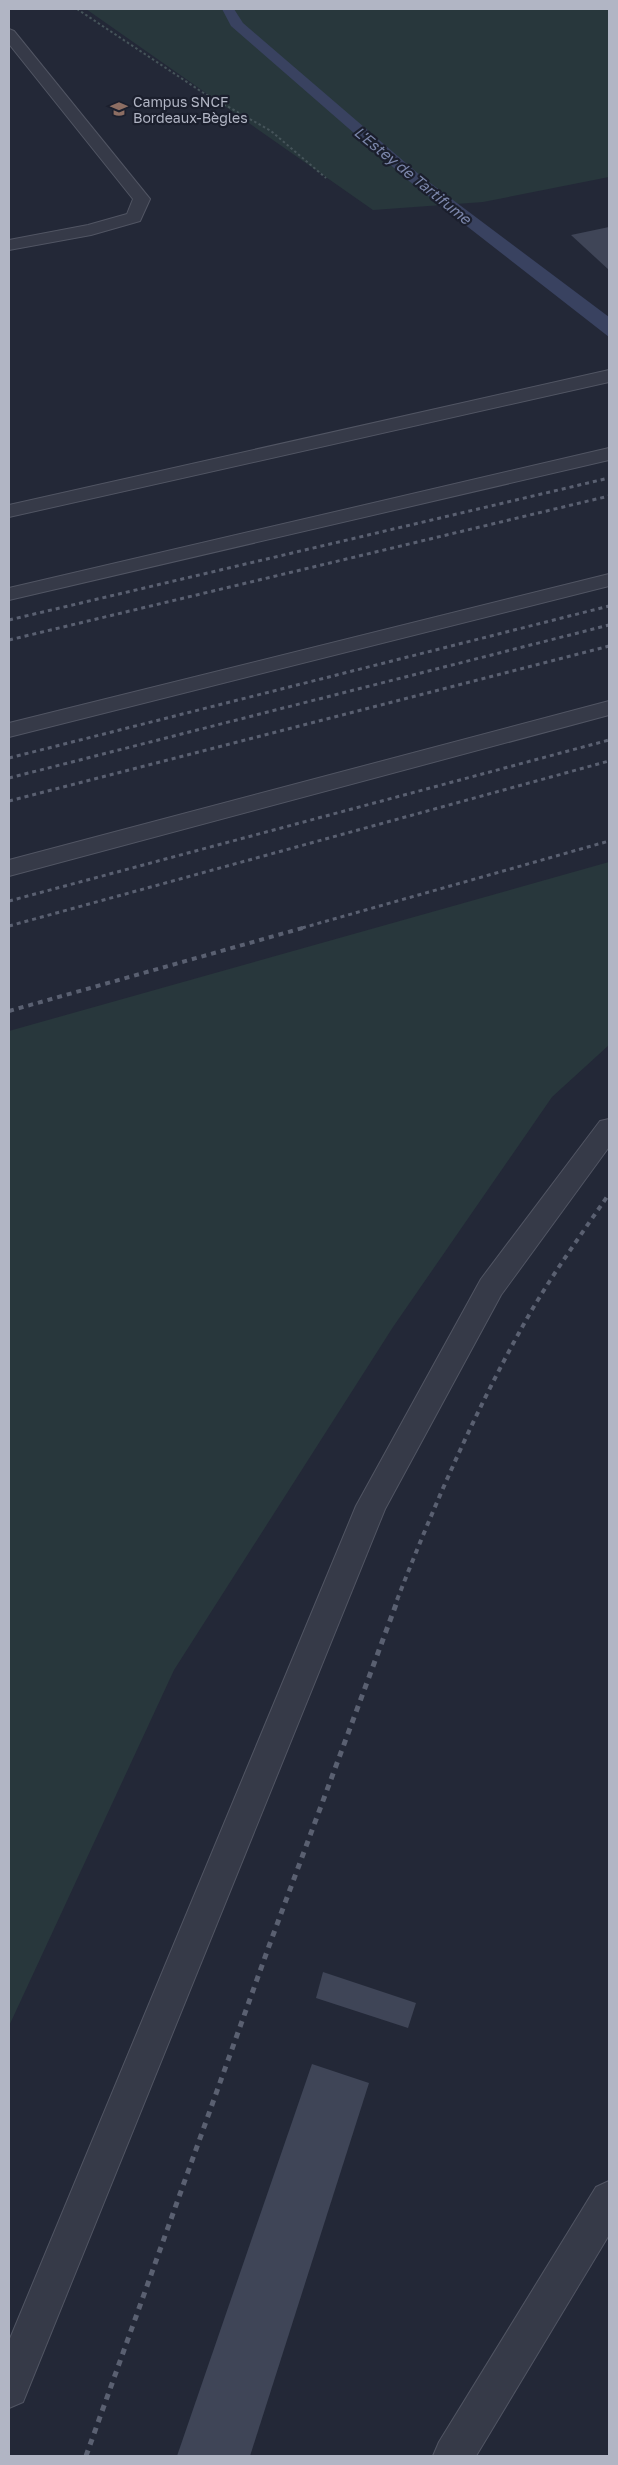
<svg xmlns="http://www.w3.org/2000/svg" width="618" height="2465" font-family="'Golos Text',sans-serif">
<rect width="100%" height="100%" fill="#232837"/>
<g fill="#28373c">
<path d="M 86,9 L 609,9 L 609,177 L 483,202 L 373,210 Z"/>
<path d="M 609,862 L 609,1045 L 552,1097 L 393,1327 L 174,1670 L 9,2026 L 9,1031 Z"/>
</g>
<path fill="#394260" d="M 222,9 L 234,9 L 243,23 L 421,176 L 609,317 L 609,337 L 409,181 L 231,26 Z"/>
<g fill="#3f4557">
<path d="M 609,227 L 609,270 L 571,235 Z"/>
<path d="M 323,1972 L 416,2003 L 408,2028 L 316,1998 Z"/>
<path d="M 312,2064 L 369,2083 L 250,2456 L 177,2456 Z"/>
</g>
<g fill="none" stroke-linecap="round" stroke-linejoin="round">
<g stroke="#515563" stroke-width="2">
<g id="service">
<path d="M 9,29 L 14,31 L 150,199 L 140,221 L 91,235 L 9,250 L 9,240 L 88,225 L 127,214 L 133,199 L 9,44 Z"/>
<path d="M 609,370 L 609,382 L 9,517 L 9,505 Z"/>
<path d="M 609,448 L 609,460 L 9,600 L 9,588 Z"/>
<path d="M 609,574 L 609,586 L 9,737 L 9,723 Z"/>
<path d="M 609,701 L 609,715 L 9,876 L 9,860 Z"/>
<path d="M 609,1119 L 609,1147 L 501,1295 L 385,1509 L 23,2402 L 9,2408 L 9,2341 L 356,1506 L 481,1279 L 600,1121 Z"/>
<path d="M 609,2181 L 609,2235 L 476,2456 L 433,2456 L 439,2442 L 596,2187 Z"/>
</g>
</g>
<path stroke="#46545a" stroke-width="2" stroke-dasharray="2.5 2.5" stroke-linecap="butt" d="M 77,9 L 202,92 L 271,131 L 326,178"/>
<use href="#service" fill="#363a48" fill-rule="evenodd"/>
<g stroke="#5a6071" stroke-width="3" stroke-dasharray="4 4" stroke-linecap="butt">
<path d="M 9,620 L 609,478"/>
<path d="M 9,640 L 609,496"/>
<path d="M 9,758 L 609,606"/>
<path d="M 9,778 L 609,625"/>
<path d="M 9,801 L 609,646"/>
<path d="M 9,901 L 609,740"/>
<path d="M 9,926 L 609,761"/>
<path d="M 302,928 L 609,841"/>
</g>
<g stroke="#5a6071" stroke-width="4" stroke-dasharray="5 5" stroke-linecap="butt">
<path d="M 9,1011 L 306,927"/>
<path d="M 397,1600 C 433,1508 472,1418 520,1331 C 546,1283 578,1239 609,1194"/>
</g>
<path stroke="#5a6071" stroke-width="5" stroke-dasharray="6 6" stroke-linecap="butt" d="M 86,2456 L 269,1946 L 398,1599"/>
</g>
<defs>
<g id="university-bare" transform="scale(1.35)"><path d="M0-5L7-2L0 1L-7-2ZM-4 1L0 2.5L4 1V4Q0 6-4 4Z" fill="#8d6e63" stroke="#1b1f2d" stroke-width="2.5" paint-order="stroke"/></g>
</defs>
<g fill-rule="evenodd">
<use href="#university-bare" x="119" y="109"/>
</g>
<g text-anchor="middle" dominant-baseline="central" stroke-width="4.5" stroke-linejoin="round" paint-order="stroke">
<g font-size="14" fill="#b1b5c4" stroke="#1b1f2d" text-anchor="start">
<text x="133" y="101">Campus SNCF<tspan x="133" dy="16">Bordeaux-Bègles</tspan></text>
</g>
<g font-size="15" font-style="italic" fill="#7b86aa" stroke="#1b1f2d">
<text transform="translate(413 175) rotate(39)">L'Estey de Tartifume</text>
</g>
</g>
<rect width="618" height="2465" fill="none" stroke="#b1b5c4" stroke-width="20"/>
</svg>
